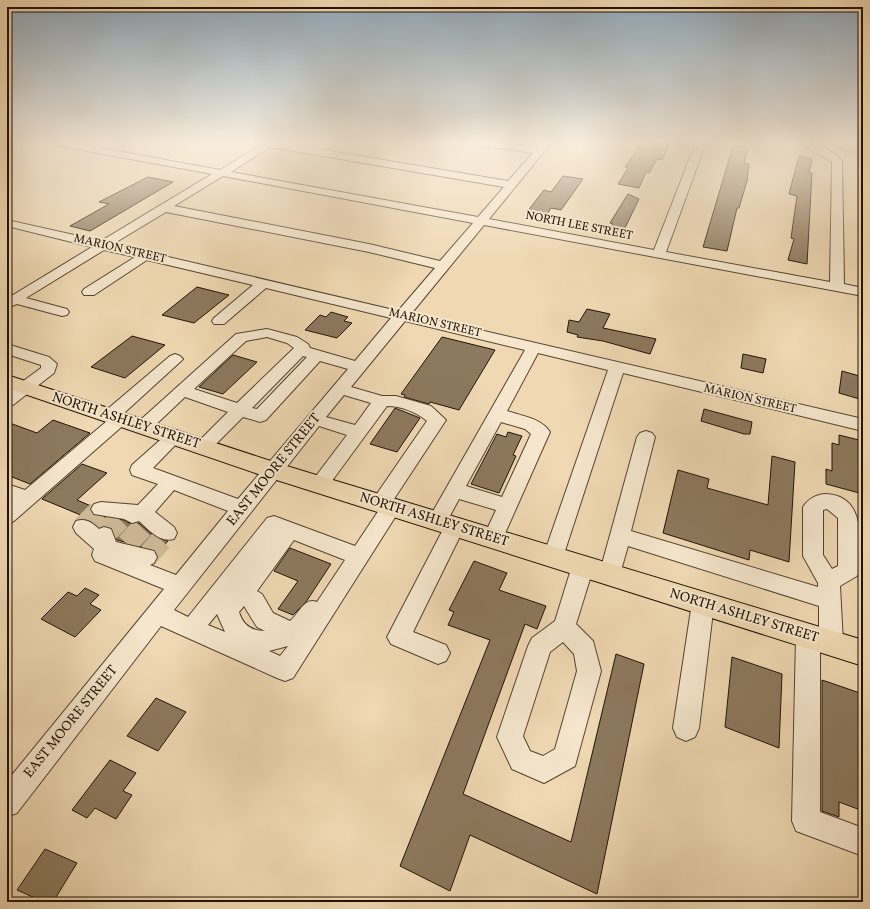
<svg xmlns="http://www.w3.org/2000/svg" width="870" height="909" font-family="Vollkorn,serif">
<rect width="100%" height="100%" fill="#efd8b2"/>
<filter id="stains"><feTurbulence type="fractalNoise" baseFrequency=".005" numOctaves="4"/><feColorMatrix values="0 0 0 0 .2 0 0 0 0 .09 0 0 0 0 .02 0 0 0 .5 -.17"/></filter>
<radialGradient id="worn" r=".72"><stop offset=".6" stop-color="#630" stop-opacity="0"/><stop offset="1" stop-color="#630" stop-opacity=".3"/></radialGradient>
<path fill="#ccb794" stroke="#76654c" d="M 825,142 L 863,142 L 863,158 Z"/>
<g fill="#8c795e" stroke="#211304">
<path d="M 642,142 L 671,142 L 662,160 L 657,159 L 649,173 L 646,172 L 639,188 L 618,184 L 628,168 L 625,167 Z"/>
<path d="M 733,146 L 748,148 L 744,163 L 749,164 L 747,181 L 739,208 L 737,208 L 727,251 L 703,247 Z"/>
<path d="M 799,156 L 812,159 L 809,173 L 812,173 L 807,264 L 788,260 L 794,239 L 791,238 L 797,196 L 789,194 Z"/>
<path d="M 563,176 L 583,179 L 561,210 L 551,208 L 546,216 L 527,212 L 544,190 L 551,192 Z"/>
<path d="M 148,177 L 173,182 L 90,231 L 70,226 L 109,204 L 99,202 Z"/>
<path d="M 628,194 L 639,199 L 622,234 L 609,232 L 613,224 L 610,223 Z"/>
<path d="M 197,287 L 229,295 L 194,323 L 162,315 Z"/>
<path d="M 587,309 L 610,314 L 603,328 L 656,339 L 650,354 L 603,341 L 577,337 L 578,335 L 567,332 L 569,320 L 579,322 Z"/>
<path d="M 331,312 L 348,317 L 344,321 L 352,323 L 337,338 L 305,330 L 320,315 L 326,317 Z"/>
<path d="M 132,336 L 165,345 L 125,378 L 91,367 Z"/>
<path d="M 442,337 L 495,350 L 459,410 L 430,402 L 429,404 L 404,397 L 405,395 L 401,394 Z"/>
<path d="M 743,354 L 766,359 L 763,373 L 741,368 Z"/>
<path d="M 233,355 L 257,362 L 223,394 L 199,387 Z"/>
<path d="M 842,371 L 863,377 L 863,400 L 839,393 Z"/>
<path d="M 395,408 L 420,418 L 397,452 L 370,444 Z"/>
<path d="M 704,409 L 752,422 L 750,434 L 744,434 L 701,421 Z"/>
<path d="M 53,420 L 90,433 L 30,484 L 7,475 L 7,422 L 37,433 Z"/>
<path d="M 508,432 L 522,436 L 513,455 L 516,456 L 499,493 L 471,484 L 497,434 L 506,437 Z"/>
<path d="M 839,435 L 863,441 L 863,494 L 826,484 L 826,469 L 832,471 L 832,443 L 839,445 Z"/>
<path d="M 772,456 L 795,462 L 789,562 L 750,550 L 749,560 L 663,533 L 678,470 L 709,479 L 707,488 L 768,505 Z"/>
<path d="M 82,464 L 107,473 L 77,500 L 91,506 L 90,510 L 94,515 L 124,520 L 131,524 L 139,523 L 154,536 L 168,541 L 157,553 L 154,550 L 117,540 L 111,528 L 104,526 L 99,527 L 89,520 L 80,519 L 83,516 L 42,499 Z"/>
<path d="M 290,548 L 331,564 L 306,602 L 293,615 L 278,609 L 298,581 L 274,571 Z"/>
<path d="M 474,561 L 507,573 L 499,590 L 546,606 L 537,629 L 525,624 L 463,794 L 571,842 L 616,654 L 644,664 L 597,894 L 470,835 L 450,891 L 400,866 L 490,640 L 448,625 L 454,612 L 449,610 Z"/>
<path d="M 85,588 L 99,595 L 90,604 L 101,610 L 75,637 L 41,619 L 68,592 L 77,596 Z"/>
<path d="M 732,657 L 782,674 L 779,748 L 725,727 Z"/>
<path d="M 822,680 L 863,694 L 863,811 L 839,802 L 839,817 L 822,811 Z"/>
<path d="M 156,698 L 186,712 L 158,751 L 127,736 Z"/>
<path d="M 110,760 L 136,773 L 123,791 L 132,795 L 116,819 L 95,808 L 87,818 L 72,810 Z"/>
<path d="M 45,849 L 77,863 L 53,902 L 44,902 L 17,890 Z"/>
</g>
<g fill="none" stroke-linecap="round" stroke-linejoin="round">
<g stroke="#d0ba98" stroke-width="22" stroke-dasharray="22 10" stroke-linecap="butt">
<path d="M 83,527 L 101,509"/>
<path d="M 104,535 L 122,517"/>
<path d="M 127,544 L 145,525"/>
<path d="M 147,557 L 167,533"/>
</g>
<g stroke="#544430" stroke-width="2">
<g id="minor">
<path d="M 49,142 L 68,142 L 220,170 L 266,142 L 277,142 L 508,181 L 533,153 L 478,145 L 473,142 L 496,142 L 537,148 L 542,142 L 552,142 L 489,219 L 654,250 L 696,142 L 706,142 L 666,252 L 830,282 L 832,162 L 798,142 C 813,141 833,149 842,161 L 844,284 L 863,288 L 863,296 L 484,225 L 411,314 L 863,419 L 863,431 L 623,373 L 563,557 L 560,563 L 553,566 L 546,563 L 543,557 L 608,370 L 538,353 L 507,411 C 521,416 541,418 550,432 L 503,538 L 500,544 L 493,546 L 486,544 L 483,538 L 496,510 L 459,499 L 445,525 L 438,528 L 431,525 L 428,520 L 525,350 L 405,321 L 351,387 L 382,396 L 396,396 L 431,406 L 446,420 L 394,499 L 399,501 L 402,506 L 399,511 L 293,678 L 285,681 L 277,678 L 161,626 L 17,813 L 7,817 L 7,781 L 164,589 L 95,561 L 92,555 L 94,549 L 76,533 L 73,527 L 76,521 C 86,518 91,522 99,529 L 104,527 L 111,529 L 116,542 L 154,551 L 157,557 L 154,563 L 150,565 L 176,575 L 228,511 L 174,490 L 155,512 L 174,527 L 177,533 L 174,539 C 160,543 149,530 139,521 L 132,523 L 124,519 L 94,514 L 91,509 L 94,504 L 101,502 L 138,505 L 158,484 L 132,475 L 130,470 L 132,465 L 168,433 L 174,431 L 180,433 L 183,437 L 153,468 L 238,499 L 348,369 L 320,361 L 266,420 L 260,422 L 243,417 L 209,451 L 203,453 L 197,451 L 194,447 L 197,443 L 228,412 L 185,397 L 149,431 L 143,433 L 137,431 L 134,427 L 137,423 L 236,334 L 267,329 L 297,337 L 308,344 L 310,348 L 355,361 L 391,318 L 266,288 L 224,324 L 214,324 L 212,321 L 214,318 L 253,285 L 147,260 L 94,295 L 84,295 L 82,292 L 84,289 L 135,257 L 104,250 L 26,298 L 67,309 L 69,312 L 67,315 L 62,316 L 17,304 L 7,308 L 7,295 L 13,295 L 92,247 L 7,226 L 7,220 L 101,241 L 212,174 L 54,145 ZM 270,147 L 504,187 L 478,217 L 231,172 ZM 223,176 L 473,223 L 440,261 L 369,244 L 174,206 ZM 166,212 L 369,252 L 435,268 L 398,311 L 113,244 ZM 267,337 L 287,343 L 294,348 L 237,403 L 194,389 L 246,341 ZM 303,356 L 307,357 L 257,409 L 252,408 ZM 344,395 L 371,403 L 355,425 L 326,417 ZM 387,406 C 401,406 416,412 427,421 L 374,498 L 371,503 L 374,508 L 379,510 L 355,546 L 274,516 L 267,518 L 188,617 L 174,610 L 319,426 L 347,435 L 310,484 L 312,489 L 319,491 L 326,489 ZM 501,422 L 525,429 L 531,434 L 502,497 L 466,486 ZM 294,540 L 345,560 L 317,602 C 304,597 299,614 290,621 L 273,613 L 262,594 L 257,591 ZM 244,606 L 257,627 L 265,631 C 251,631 243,625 239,612 ZM 217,614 L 225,632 L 208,625 ZM 288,646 L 280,656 L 269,651 Z"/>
<path d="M 7,344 L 49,357 L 57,364 L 54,373 L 13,405 L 7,406 L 7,393 L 41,368 L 41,365 L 7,354 Z"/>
<path d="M 175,354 L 180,356 L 183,359 L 180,362 L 123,414 L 126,415 L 129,419 L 126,423 L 14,521 L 7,524 L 7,505 L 12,501 L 7,499 L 7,484 L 25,490 L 107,421 L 102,416 L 104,412 L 170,356 Z"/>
<path d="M 646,431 L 652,433 L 655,437 L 631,531 L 818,587 L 818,583 L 803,556 L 803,507 C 808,499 817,494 826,494 C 867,496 859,542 860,570 L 857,576 L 840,586 L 843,643 L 839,651 L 831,654 L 823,651 L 820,643 L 820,812 L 863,828 L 863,856 L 796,831 L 792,821 L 796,636 L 800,629 L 808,626 L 816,629 L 819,635 L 819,606 L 628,546 L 618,581 L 610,584 L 602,581 L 599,575 L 637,437 L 640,433 ZM 827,509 L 838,518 L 838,566 L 832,569 L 823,555 L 823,510 Z"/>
<path d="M 455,518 L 462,520 L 465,526 L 413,632 L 446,645 L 450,653 L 446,661 L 438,664 L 391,644 L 387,637 L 448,520 Z"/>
<path d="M 583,557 L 590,560 L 594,566 L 576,624 L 593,641 L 601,671 L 575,766 L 544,783 L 512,769 L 497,737 L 528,646 L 532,638 L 555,621 L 572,566 L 576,560 ZM 563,642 L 574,654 L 577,671 L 555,749 L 543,756 L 530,751 L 523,736 L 550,652 Z"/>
<path d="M 703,593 L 711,596 L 714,603 L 699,728 L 695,737 L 686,741 L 677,737 L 673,728 L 692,603 L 695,596 Z"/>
</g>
</g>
<g stroke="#211304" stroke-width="2">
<path id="major" d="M 7,375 L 280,464 L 863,640 L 863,666 L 264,476 L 7,388 Z"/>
</g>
<use href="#minor" fill="#f5e6cd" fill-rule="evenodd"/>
<use href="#major" fill="#efd8b2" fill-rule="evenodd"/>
</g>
<linearGradient id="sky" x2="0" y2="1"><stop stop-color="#8fa8bb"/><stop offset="0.53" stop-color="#f8eddc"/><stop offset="1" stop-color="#f8eddc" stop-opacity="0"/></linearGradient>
<rect width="870" height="269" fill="url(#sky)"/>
<g text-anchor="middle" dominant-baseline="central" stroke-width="4" stroke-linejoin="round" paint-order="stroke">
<g font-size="12" fill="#211304" stroke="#f5e6cd">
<text transform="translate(579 226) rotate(11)">NORTH LEE STREET</text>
<text transform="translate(120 249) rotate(13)">MARION STREET</text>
<text transform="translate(435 323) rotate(13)">MARION STREET</text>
<text transform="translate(750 399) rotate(13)">MARION STREET</text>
</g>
<g font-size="14" fill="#211304" stroke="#f5e6cd">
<text transform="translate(126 421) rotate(18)">NORTH ASHLEY STREET</text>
<text transform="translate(274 470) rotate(-51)">EAST MOORE STREET</text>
<text transform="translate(434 520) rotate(17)">NORTH ASHLEY STREET</text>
<text transform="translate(744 616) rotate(17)">NORTH ASHLEY STREET</text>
<text transform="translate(71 722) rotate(-51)">EAST MOORE STREET</text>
</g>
</g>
<rect width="870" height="909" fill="none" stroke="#efd8b2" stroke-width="24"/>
<rect x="8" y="8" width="854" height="893" fill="none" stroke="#211304" stroke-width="2"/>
<rect x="12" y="12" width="846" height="885" fill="none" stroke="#211304"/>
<rect width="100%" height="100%" filter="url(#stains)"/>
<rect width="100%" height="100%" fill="url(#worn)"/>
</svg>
